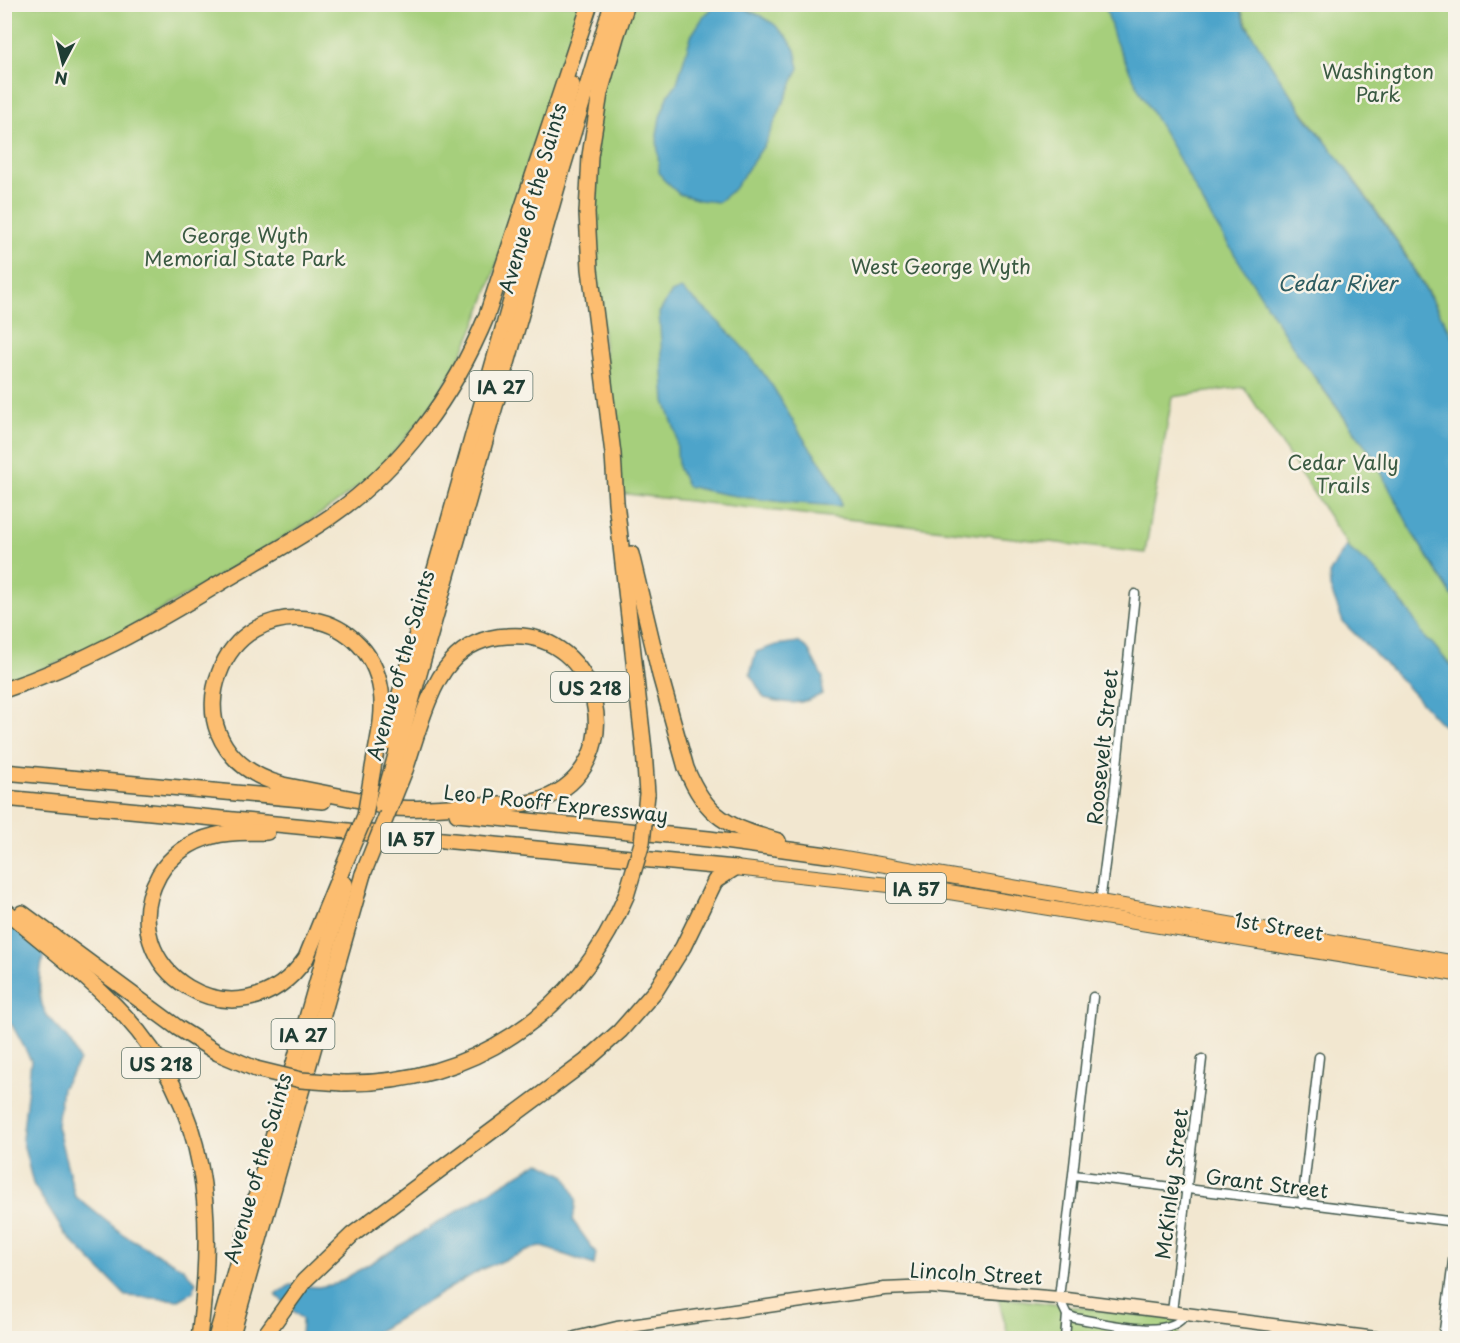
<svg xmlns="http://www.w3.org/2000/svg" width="1460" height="1343" font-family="'Playpen Sans',sans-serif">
<rect width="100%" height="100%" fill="#f7f3e8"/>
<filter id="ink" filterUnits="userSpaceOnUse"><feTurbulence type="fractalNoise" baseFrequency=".0167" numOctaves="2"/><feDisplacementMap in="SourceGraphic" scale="12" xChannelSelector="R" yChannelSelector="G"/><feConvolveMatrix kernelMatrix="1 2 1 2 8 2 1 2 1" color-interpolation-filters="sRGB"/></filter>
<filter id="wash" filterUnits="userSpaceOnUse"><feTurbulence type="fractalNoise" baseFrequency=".008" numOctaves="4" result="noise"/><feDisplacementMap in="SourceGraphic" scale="24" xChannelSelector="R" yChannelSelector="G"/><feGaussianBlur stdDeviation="1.35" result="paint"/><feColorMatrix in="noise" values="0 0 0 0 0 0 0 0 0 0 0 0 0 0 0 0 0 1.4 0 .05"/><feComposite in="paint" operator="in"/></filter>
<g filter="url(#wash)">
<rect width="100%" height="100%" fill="#f2e7d0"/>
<g fill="#a6cf7b" stroke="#628658" stroke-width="1.5">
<path d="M 5,5 L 584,5 C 566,54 547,102 531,152 C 511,215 494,285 466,345 C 445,390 407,442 371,475 C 327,515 271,544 221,574 C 152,616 82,659 5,682 Z"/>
<path d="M 628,5 L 1142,5 L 1314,377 L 1372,455 L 1415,537 L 1455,600 L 1455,709 L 1244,387 L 1172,397 L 1145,553 L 619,493 L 588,187 L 600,93 Z"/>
<path d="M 1239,5 L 1455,5 L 1455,340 C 1436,307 1418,273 1397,241 C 1378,213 1358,185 1338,158 C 1304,111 1259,60 1239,5 Z"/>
<path d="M 998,1297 L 1180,1320 L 1178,1338 L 1009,1338 Z"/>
</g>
<g fill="#4ea4ca" stroke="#36707f" stroke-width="1.5">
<path d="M 717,4 L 735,5 L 759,15 L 774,24 L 788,38 L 795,50 L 799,68 L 765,144 L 734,189 L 718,202 L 700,200 L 679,194 L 663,179 L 659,172 L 657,135 L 660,117 L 669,94 L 677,83 L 691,36 L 704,16 Z"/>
<path d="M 1105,5 L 1239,5 L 1246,25 L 1277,74 L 1306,117 L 1337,156 L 1397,242 L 1455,340 L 1455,600 L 1415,537 L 1372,455 L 1297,353 L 1211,217 L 1172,146 L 1141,94 L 1115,40 Z"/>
<path d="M 681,289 C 716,317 748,349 773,387 C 784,405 794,424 806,442 C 817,459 841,486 841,506 C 789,503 737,499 687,486 L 678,467 L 676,433 L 665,401 L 659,313 L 671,293 Z"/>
<path d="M 1346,546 L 1376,571 L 1385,582 L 1410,613 L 1426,640 L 1432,643 L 1455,671 L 1455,733 L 1440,723 L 1400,679 L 1343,622 L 1330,587 L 1329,574 Z"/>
<path d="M 798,642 L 808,649 L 823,678 L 822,694 C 800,706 788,704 764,698 L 750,674 L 756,652 L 776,645 Z"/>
<path d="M 4,917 L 32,940 L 44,953 C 39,974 35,1001 49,1018 C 63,1035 72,1039 79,1061 L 62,1088 L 57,1126 L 75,1196 L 124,1235 L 183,1268 L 196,1282 L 193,1292 L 179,1300 L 126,1296 L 65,1234 L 33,1184 L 22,1139 L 31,1060 L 12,1025 L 5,1020 Z"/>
<path d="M 539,1162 L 566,1176 L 576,1199 L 573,1221 L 596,1253 L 594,1265 L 540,1246 L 482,1269 L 366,1338 L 301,1338 L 302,1319 L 276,1295 L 290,1285 L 318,1287 L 336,1284 Z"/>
</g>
</g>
<g filter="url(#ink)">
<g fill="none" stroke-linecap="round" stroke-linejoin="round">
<g stroke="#3f564b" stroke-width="11">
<g id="street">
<path d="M 1100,903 L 1114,795 L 1135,594"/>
<path d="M 1074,1175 L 1456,1222"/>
<path d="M 1302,1204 L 1319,1057"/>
<path d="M 1172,1312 L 1202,1059"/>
<path d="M 1067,1315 L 1075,1318 C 1101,1322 1171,1342 1185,1314"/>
<path d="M 1065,1338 L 1067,1315 L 1059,1298 L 1093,997"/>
<path d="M 1443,1338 L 1456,1238"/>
</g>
</g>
<g stroke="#3f564b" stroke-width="15">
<path id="secondary" d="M 575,1338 L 617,1328 L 884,1289 L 930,1287 L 1059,1298 L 1376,1338"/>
</g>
<g stroke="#3f564b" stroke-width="16">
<g id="primary">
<path d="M 827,855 L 1456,963"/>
<path d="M 735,868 L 943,891 L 1456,974"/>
</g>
</g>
<g stroke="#3f564b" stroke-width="18">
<g id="highway">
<path d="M 627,4 L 616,37 L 600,93 L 590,156 L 587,213 L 590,269 L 613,454 L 616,502 L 644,750 L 647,794"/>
<path d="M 631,554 L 660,675 L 686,768 C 706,818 729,827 778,841"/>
<path d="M 4,690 C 82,664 151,625 220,583 C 257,561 295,541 330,517 C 402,468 454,395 487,315 L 590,4"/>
<path d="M 386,743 L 572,85"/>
<path d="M 373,768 C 377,743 385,716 381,691 C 368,604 248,591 219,674 C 212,692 211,714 218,732 C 230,762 254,777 283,785 C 308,790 334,795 359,800 C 370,803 383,807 394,808 C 422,810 452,806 480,805 C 501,805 523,806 543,799 C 633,766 601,628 507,636 C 485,637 465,646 451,662 C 428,687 416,739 405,770"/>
<path d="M 392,769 L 561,173 L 612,4"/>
<path d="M 4,772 L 323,801"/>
<path d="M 4,798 L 735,868"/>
<path d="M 457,814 L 709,839 L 827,855"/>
<path d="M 267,832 C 249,833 230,831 213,836 C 191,841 170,856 159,875 C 107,969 240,1053 306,958 L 341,872"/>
<path d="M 4,909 C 44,944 88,976 124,1015 C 211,1109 215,1217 199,1338"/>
<path d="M 22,913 L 178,1028 L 218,1053 L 256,1069"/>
<path d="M 342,1083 C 470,1085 577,1014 626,896"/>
<path d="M 216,1338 L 345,884"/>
<path d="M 231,1338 L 363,874"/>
<path d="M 263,1338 L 304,1281 L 352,1235 L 585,1062 L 620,1031 L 656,990 L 683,947 L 715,881 L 735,868"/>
</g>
</g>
<use href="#street" stroke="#fff" stroke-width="8"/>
<use href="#secondary" stroke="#fee5c5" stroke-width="12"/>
<use href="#primary" stroke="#fcbd6f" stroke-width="14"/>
<use href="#highway" stroke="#fcbd6f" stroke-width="15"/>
<g stroke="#3f564b" stroke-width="18" stroke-linecap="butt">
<g id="highway-bridge">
<path d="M 382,804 L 392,769"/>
<path d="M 341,872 L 365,816 L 373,768"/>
<path d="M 363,874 L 405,770"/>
<path d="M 626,896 L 642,843 L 647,794"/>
<path d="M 256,1069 L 301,1080 L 342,1083"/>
</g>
</g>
<use href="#highway-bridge" stroke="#fcbd6f" stroke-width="15"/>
</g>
</g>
<g text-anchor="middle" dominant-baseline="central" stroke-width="5" stroke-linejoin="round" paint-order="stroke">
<g fill="#f7f3e8" stroke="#60746a" stroke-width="1.5">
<rect x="469.5" y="371" width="63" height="30" rx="4.5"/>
<rect x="551" y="672" width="78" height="30" rx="4.5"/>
<rect x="381" y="823" width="60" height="30" rx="4.5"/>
<rect x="886" y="873" width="60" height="30" rx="4.5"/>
<rect x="271.5" y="1019" width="63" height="30" rx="4.5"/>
<rect x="122" y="1048" width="78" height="30" rx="4.5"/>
</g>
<g font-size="18" font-weight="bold" fill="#1f3d34">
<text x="501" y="386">IA 27</text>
<text x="590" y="687">US 218</text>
<text x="411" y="838">IA 57</text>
<text x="916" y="888">IA 57</text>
<text x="303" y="1034">IA 27</text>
<text x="161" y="1063">US 218</text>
</g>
<g font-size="20" fill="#3a5a42" stroke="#f7f3e8">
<text x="1378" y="71">Washington<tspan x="1378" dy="23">Park</tspan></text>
<text x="245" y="235">George Wyth<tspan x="245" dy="23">Memorial State Park</tspan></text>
<text x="941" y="266">West George Wyth</text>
<text x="1343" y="462">Cedar Vally<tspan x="1343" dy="23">Trails</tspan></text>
</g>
<g font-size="20" fill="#1f3d34" stroke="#f7f3e8">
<text transform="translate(532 198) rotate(-74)">Avenue of the Saints</text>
<text transform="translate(400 665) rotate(-74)">Avenue of the Saints</text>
<text transform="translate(1102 747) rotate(-84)">Roosevelt Street</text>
<text transform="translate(556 803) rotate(6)">Leo P Rooff Expressway</text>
<text transform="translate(1279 926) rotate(9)">1st Street</text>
<text transform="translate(257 1168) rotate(-74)">Avenue of the Saints</text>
<text transform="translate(1267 1183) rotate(7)">Grant Street</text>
<text transform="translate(1171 1184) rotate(-83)">McKinley Street</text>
<text transform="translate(976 1273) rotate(3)">Lincoln Street</text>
</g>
<g font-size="21" font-style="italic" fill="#2d5c61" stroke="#f7f3e8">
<text x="1337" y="282">Cedar River</text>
</g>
</g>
<rect width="1460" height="1343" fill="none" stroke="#f7f3e8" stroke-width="24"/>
<g transform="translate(63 63) rotate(187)" stroke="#f7f3e8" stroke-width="4.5" paint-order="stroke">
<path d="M0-4.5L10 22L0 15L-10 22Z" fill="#1f3d34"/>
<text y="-9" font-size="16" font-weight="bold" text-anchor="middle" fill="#1f3d34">N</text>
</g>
</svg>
